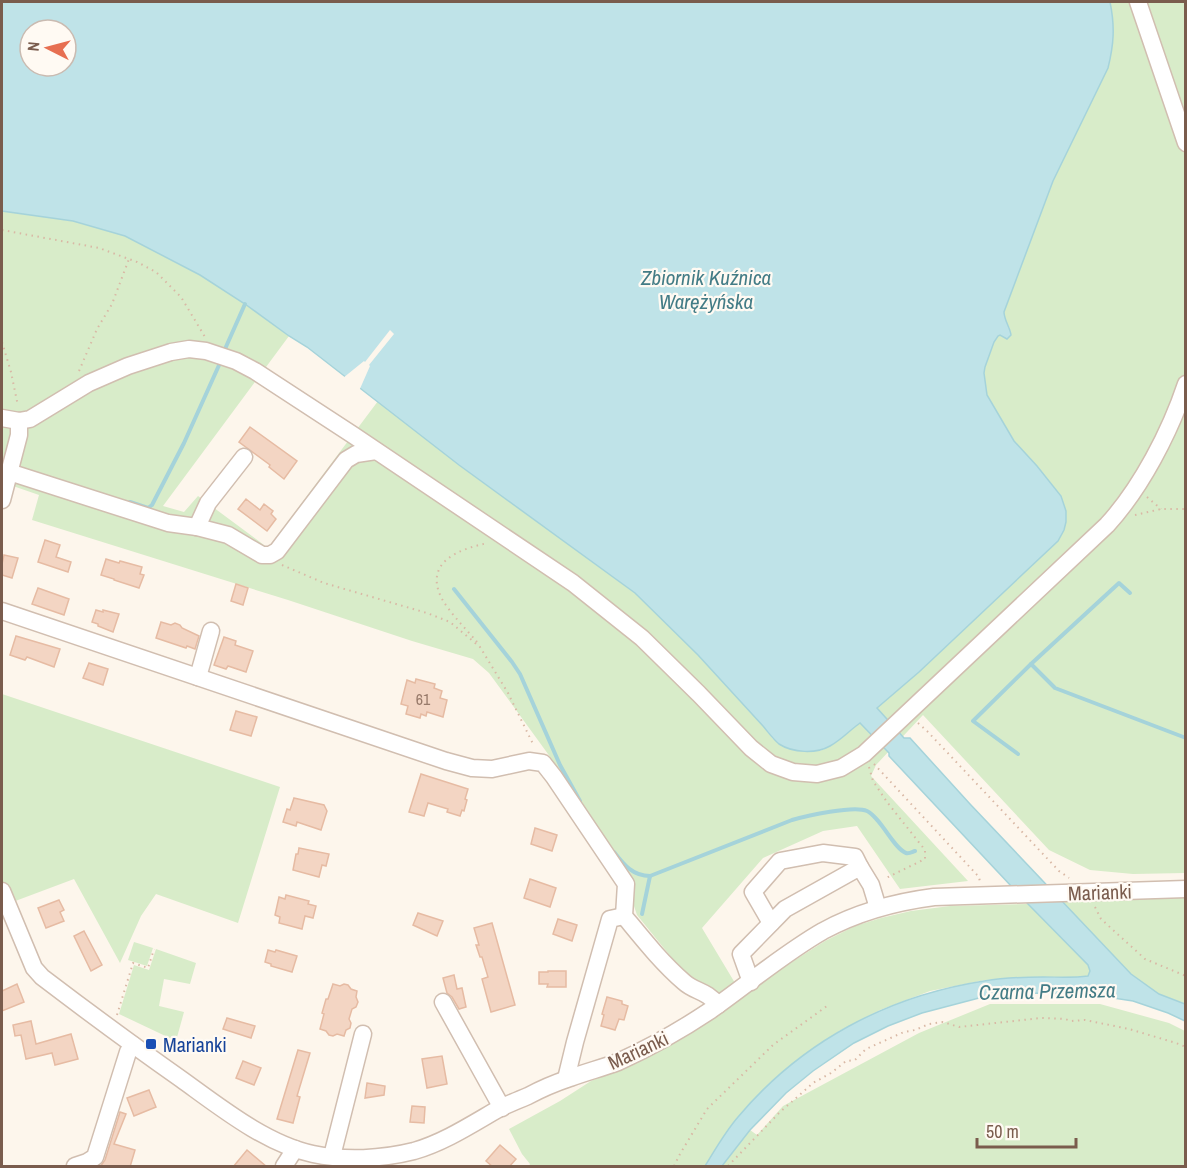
<svg xmlns="http://www.w3.org/2000/svg" width="1187" height="1168" font-family="'Archivo Narrow',sans-serif">
<rect width="100%" height="100%" fill="#fdf6ec"/>
<g fill="#d8ecc9">
<path d="M 1110,2 L 1185,2 L 1185,873 L 1133,874 L 1090,870 L 1049,850 L 923,715 L 876,765 L 871,776 L 968,881 L 900,889 L 857,826 L 823,831 L 763,858 L 702,928 L 735,983 L 706,1003 L 671,957 L 637,915 L 621,867 L 548,754 L 489,673 L 473,659 L 412,641 L 288,600 L 32,520 L 39,495 L 13,486 L 2,473 L 2,211 L 73,221 L 125,236 L 200,275 L 245,304 L 289,336 L 163,506 L 184,512 L 198,496 L 268,548 L 378,401 L 459,465 L 635,593 L 698,655 L 763,726 L 773,739 L 794,750 L 820,751 L 832,745 L 919,672 L 1058,541 L 1064,530 L 1061,496 L 1037,466 L 1014,441 L 987,395 L 984,373 L 985,367 L 994,342 L 998,335 L 1000,335 L 1005,338 L 1010,329 L 1004,317 L 1004,312 L 1053,181 L 1108,68 C 1114,44 1115,26 1110,2 Z"/>
<path d="M 2,694 L 280,787 L 238,923 L 156,894 L 141,916 L 120,963 L 74,879 L 10,903 L 2,881 Z"/>
<path d="M 1185,895 L 1185,1004 L 1159,994 L 1131,974 L 1062,902 L 1107,898 Z"/>
<path d="M 1028,904 L 1088,965 L 1090,971 L 1089,976 L 1079,977 L 1041,977 L 985,980 L 930,991 L 880,1010 L 839,1031 L 808,1052 L 779,1076 L 722,1139 L 705,1166 L 529,1166 L 530,1164 L 522,1154 L 509,1129 L 560,1101 L 591,1081 L 631,1065 L 705,1024 L 784,967 L 825,941 L 855,926 L 881,918 L 911,911 L 950,906 Z"/>
<path d="M 134,942 L 153,948 L 147,966 L 128,960 Z"/>
<path d="M 156,949 L 196,963 L 190,984 L 164,979 L 159,1006 L 184,1012 L 176,1041 L 119,1014 L 134,965 L 149,970 Z"/>
<path d="M 990,1004 L 1100,1004 L 1169,1023 L 1185,1031 L 1185,1166 L 722,1166 L 750,1130 L 757,1135 L 783,1106 L 919,1033 Z"/>
</g>
<path fill="#bfe3e8" stroke="#a5d3da" stroke-width="1.5" fill-rule="evenodd" d="M 2,2 L 1110,2 C 1115,26 1114,44 1108,68 L 1053,181 L 1004,312 C 1004,320 1010,327 1011,335 L 1007,339 L 1000,335 L 998,336 L 994,342 L 985,367 L 984,373 L 987,395 L 1014,441 L 1037,466 L 1061,496 L 1066,511 L 1066,522 L 1064,530 L 1058,541 L 919,672 L 877,708 L 904,738 L 910,738 L 970,804 L 1131,974 L 1159,994 L 1185,1004 L 1185,1021 L 1168,1013 L 1133,1001 L 1087,994 L 1028,993 L 998,995 L 979,998 L 922,1013 L 888,1026 L 854,1043 L 813,1071 L 786,1093 L 750,1130 L 722,1166 L 705,1166 C 715,1150 725,1132 738,1117 C 801,1042 887,996 984,981 C 1003,978 1023,977 1043,977 C 1058,977 1073,978 1088,976 L 1090,971 L 1088,965 L 1028,904 L 889,756 L 889,753 L 860,723 C 850,730 841,740 830,746 C 816,754 793,753 779,744 C 773,739 768,732 763,726 L 698,655 L 635,593 L 459,465 L 307,347 L 289,336 L 245,304 L 200,275 L 125,236 L 73,221 L 2,211 ZM 30,30 L 66,30 L 66,66 L 30,66 Z"/>
<path fill="#fdf6ec" d="M 390,330 L 394,334 L 369,365 L 370,366 L 359,391 L 343,378 L 364,361 L 365,362 Z"/>
<g fill="none" stroke-linecap="round" stroke-linejoin="round">
<g stroke="#a5d3da" stroke-width="4">
<path d="M 225,349 L 245,304"/>
<path d="M 130,502 L 148,508 L 152,505 L 184,443 L 220,363"/>
<path d="M 454,589 L 512,662 L 520,674 L 560,765 L 580,801"/>
<path d="M 1031,664 L 1119,583 L 1130,593"/>
<path d="M 1018,754 L 973,721 L 1031,664 L 1055,688 L 1186,738"/>
<path d="M 614,852 C 624,865 633,876 650,876 L 792,820 C 806,816 854,805 867,811 C 881,818 894,849 906,853 C 909,854 912,852 915,851"/>
<path d="M 642,914 L 650,876"/>
</g>
</g>
<g fill="#f3d5c3" stroke="#e6bba3" stroke-width="1.5">
<path d="M 250,427 L 297,461 L 284,479 L 269,467 L 270,465 L 239,442 Z"/>
<path d="M 246,499 L 260,510 L 264,504 L 273,511 L 271,514 L 276,519 L 267,531 L 238,509 Z"/>
<path d="M 45,540 L 60,545 L 56,557 L 71,562 L 68,572 L 38,562 Z"/>
<path d="M 4,555 L 18,558 L 12,578 L 2,575 L 2,564 Z"/>
<path d="M 106,559 L 119,563 L 120,561 L 142,567 L 140,574 L 144,575 L 139,588 L 114,580 L 114,579 L 101,575 Z"/>
<path d="M 236,584 L 248,588 L 243,605 L 231,601 Z"/>
<path d="M 38,588 L 69,599 L 64,615 L 32,604 Z"/>
<path d="M 96,610 L 103,612 L 103,610 L 119,614 L 113,632 L 98,626 L 98,624 L 92,622 Z"/>
<path d="M 161,622 L 171,625 L 175,623 L 180,625 L 182,628 L 199,636 L 195,649 L 187,646 L 186,648 L 156,638 Z"/>
<path d="M 16,636 L 60,649 L 54,667 L 27,657 L 25,660 L 10,655 Z"/>
<path d="M 224,637 L 236,641 L 235,645 L 253,651 L 246,672 L 228,666 L 226,669 L 214,665 Z"/>
<path d="M 89,663 L 108,669 L 103,685 L 83,678 Z"/>
<path d="M 416,679 L 435,684 L 434,688 L 442,691 L 440,698 L 447,700 L 443,717 L 427,712 L 426,716 L 421,714 L 420,718 L 406,714 L 408,706 L 401,704 L 407,680 L 415,683 Z"/>
<path d="M 236,711 L 257,717 L 251,736 L 230,730 Z"/>
<path d="M 421,774 L 468,789 L 465,799 L 467,800 L 464,811 L 462,810 L 460,816 L 447,812 L 448,809 L 428,803 L 424,816 L 409,812 Z"/>
<path d="M 294,798 L 324,805 L 327,811 L 321,830 L 297,822 L 296,826 L 283,822 L 287,809 L 290,810 Z"/>
<path d="M 535,828 L 557,835 L 552,851 L 531,844 Z"/>
<path d="M 299,848 L 329,854 L 326,866 L 322,865 L 319,877 L 293,870 L 296,854 L 298,854 Z"/>
<path d="M 530,879 L 556,888 L 550,907 L 524,898 Z"/>
<path d="M 286,895 L 309,901 L 308,904 L 316,906 L 313,918 L 305,916 L 302,929 L 279,923 L 280,917 L 275,915 L 279,897 L 285,899 Z"/>
<path d="M 59,900 L 64,910 L 60,912 L 64,921 L 46,928 L 38,908 Z"/>
<path d="M 418,913 L 443,921 L 437,936 L 413,925 Z"/>
<path d="M 558,919 L 577,925 L 572,941 L 553,934 Z"/>
<path d="M 492,923 L 515,1005 L 491,1012 L 482,979 L 488,977 L 482,957 L 480,957 L 476,945 L 479,945 L 474,928 Z"/>
<path d="M 84,931 L 102,965 L 91,971 L 74,936 Z"/>
<path d="M 268,950 L 275,952 L 276,950 L 297,956 L 292,972 L 271,966 L 271,964 L 265,962 Z"/>
<path d="M 548,971 L 566,971 L 566,987 L 547,987 L 548,984 L 539,984 L 539,972 L 548,972 Z"/>
<path d="M 454,975 L 457,989 L 462,988 L 466,1007 L 459,1009 L 452,997 L 447,993 L 443,978 Z"/>
<path d="M 17,984 L 24,1002 L 2,1011 L 2,991 Z"/>
<path d="M 333,984 L 340,986 L 344,984 L 348,985 L 351,989 L 357,991 L 356,997 L 358,1002 L 356,1007 L 352,1009 L 349,1019 L 351,1023 L 350,1028 L 346,1030 L 344,1036 L 337,1034 L 333,1036 L 329,1035 L 326,1031 L 320,1029 L 324,1014 L 322,1013 L 326,999 L 328,999 Z"/>
<path d="M 607,997 L 622,1001 L 622,1004 L 628,1006 L 624,1020 L 619,1019 L 615,1030 L 601,1026 L 604,1015 L 602,1014 Z"/>
<path d="M 227,1018 L 255,1026 L 251,1038 L 223,1029 Z"/>
<path d="M 31,1021 L 36,1044 L 71,1034 L 78,1059 L 55,1065 L 52,1053 L 26,1059 L 21,1035 L 15,1036 L 13,1025 Z"/>
<path d="M 298,1050 L 310,1053 L 297,1096 L 300,1097 L 293,1123 L 277,1119 Z"/>
<path d="M 442,1056 L 447,1084 L 427,1088 L 422,1059 Z"/>
<path d="M 243,1061 L 261,1068 L 254,1085 L 236,1078 Z"/>
<path d="M 367,1083 L 385,1086 L 384,1095 L 365,1098 Z"/>
<path d="M 149,1090 L 156,1107 L 134,1116 L 127,1098 Z"/>
<path d="M 412,1106 L 425,1107 L 424,1123 L 410,1122 Z"/>
<path d="M 120,1112 L 126,1114 L 114,1144 L 135,1150 L 130,1167 L 100,1167 L 105,1160 Z"/>
<path d="M 500,1145 L 516,1159 L 509,1167 L 493,1167 L 486,1161 Z"/>
<path d="M 247,1150 L 267,1167 L 233,1167 Z"/>
</g>
<g fill="none" stroke-linecap="round" stroke-linejoin="round">
<g stroke="#d1beb0" stroke-width="19">
<g id="minor">
<path d="M 1138,2 L 1186,143"/>
<path d="M 2,418 L 19,421 L 30,419 L 89,383 L 128,366 L 171,352 L 189,349 L 206,351 L 236,361 L 255,371 L 353,435 L 573,583 L 642,638 L 699,694 L 751,748 L 771,764 L 793,772 L 817,774 L 841,768 L 864,754 L 1107,525 C 1141,488 1170,432 1186,384"/>
<path d="M 9,472 L 168,523 L 197,527 L 228,535 L 262,555 L 270,555 L 277,551 L 346,460 L 356,454 L 376,451"/>
<path d="M 2,500 L 19,435 L 19,421"/>
<path d="M 197,527 L 208,503 L 244,457"/>
<path d="M 2,611 L 446,761 L 472,768 L 492,769 L 529,761 L 543,763 L 554,777 L 626,884 L 624,916 C 643,939 661,962 684,982 C 695,992 706,990 718,1005"/>
<path d="M 198,677 L 211,631"/>
<path d="M 2,891 L 34,968 L 42,977 C 88,1012 134,1046 181,1079 C 220,1107 266,1144 313,1154 C 345,1161 382,1159 414,1151 C 445,1142 472,1124 500,1108 C 509,1104 518,1100 528,1096 C 541,1089 555,1083 570,1078 C 586,1072 602,1068 618,1062 C 651,1047 681,1030 711,1010 C 748,984 783,954 823,931 C 858,912 895,902 934,897 L 1186,889"/>
<path d="M 771,923 L 753,892 L 780,861 L 823,853 L 855,857 L 860,867"/>
<path d="M 751,982 L 741,954 L 785,909 L 860,867 L 871,885 L 878,908"/>
<path d="M 443,1002 L 502,1108"/>
<path d="M 566,1079 L 575,1042 L 610,919 L 624,916"/>
<path d="M 332,1156 L 363,1034"/>
<path d="M 75,1166 L 87,1162 L 95,1157 L 128,1052 L 133,1045"/>
<path d="M 284,1166 L 295,1149"/>
</g>
</g>
<g stroke="#d9b8a5" stroke-width="2" stroke-dasharray="1.5 4.5" stroke-linecap="butt">
<path d="M 2,230 L 99,248 L 137,262 L 156,272 L 181,297 L 205,337"/>
<path d="M 2,342 L 11,372 L 18,406"/>
<path d="M 79,371 L 97,329 L 112,304 L 129,259"/>
<path d="M 1147,497 L 1161,509"/>
<path d="M 1135,515 L 1161,509 L 1186,509"/>
<path d="M 282,565 L 324,583 L 427,613 L 450,622 L 480,647 L 508,693 L 534,746"/>
<path d="M 477,642 C 466,629 450,613 442,599 C 423,562 459,549 488,543"/>
<path d="M 918,723 L 927,731 L 1059,871 L 1069,878"/>
<path d="M 874,764 L 979,877 L 980,882"/>
<path d="M 869,767 L 873,781 L 887,802 L 925,850 L 925,859 L 884,879"/>
<path d="M 1095,907 L 1101,919 L 1145,959 L 1186,976"/>
<path d="M 117,1015 L 133,963 L 148,968 L 154,949"/>
<path d="M 674,1166 L 680,1154 L 707,1109 L 773,1045 L 827,1006"/>
<path d="M 728,1166 L 779,1113 L 813,1083 L 831,1073 L 846,1061 L 855,1060 L 866,1049 L 904,1032 L 915,1030 L 929,1024 L 943,1022 L 959,1027 L 1041,1018 L 1065,1019 L 1071,1021 L 1085,1020 L 1129,1029 L 1176,1043 L 1186,1047"/>
</g>
<use href="#minor" stroke="#fff" stroke-width="16"/>
</g>
<rect fill="#1a4fb4" stroke="#fffaf3" stroke-width="2" x="145" y="1038" width="12" height="12" rx="3"/>
<g text-anchor="middle" dominant-baseline="central" stroke-width="4.5" stroke-linejoin="round" paint-order="stroke">
<g font-size="16" fill="#987a6a">
<text x="423" y="699">61</text>
</g>
<g font-size="20" fill="#7a5c4d" stroke="#fffaf3">
<text transform="translate(1100 892) rotate(-2)">Marianki</text>
<text transform="translate(638 1050) rotate(-25)">Marianki</text>
</g>
<g font-size="20" fill="#164399" stroke="#fffaf3" text-anchor="start">
<text x="163" y="1044">Marianki</text>
</g>
<g font-size="21" font-style="italic" fill="#437c86" stroke="#fffaf3">
<text x="706" y="277">Zbiornik Kuźnica<tspan x="706" dy="24">Warężyńska</tspan></text>
<text transform="translate(1047 991) rotate(-1)">Czarna Przemsza</text>
</g>
</g>
<rect width="1187" height="1168" fill="none" stroke="#7a5c4d" stroke-width="6"/>
<g transform="translate(48 48) rotate(276)"><circle r="28" fill="#fffaf3" stroke="#cabbb1" stroke-width="1.5"/>
<path d="M0-4.5L10 22L0 15L-10 22Z" fill="#e76f51"/>
<text y="-9" font-size="16" font-weight="bold" text-anchor="middle" fill="#7a5c4d">N</text>
</g>
<path d="M977 1138v9h99v-9" fill="none" stroke="#7a5c4d" stroke-width="3"/>
<text x="986" y="1138" font-size="18" fill="#7a5c4d" stroke="#fffaf3" stroke-width="4.5" paint-order="stroke">50 m</text>
</svg>
